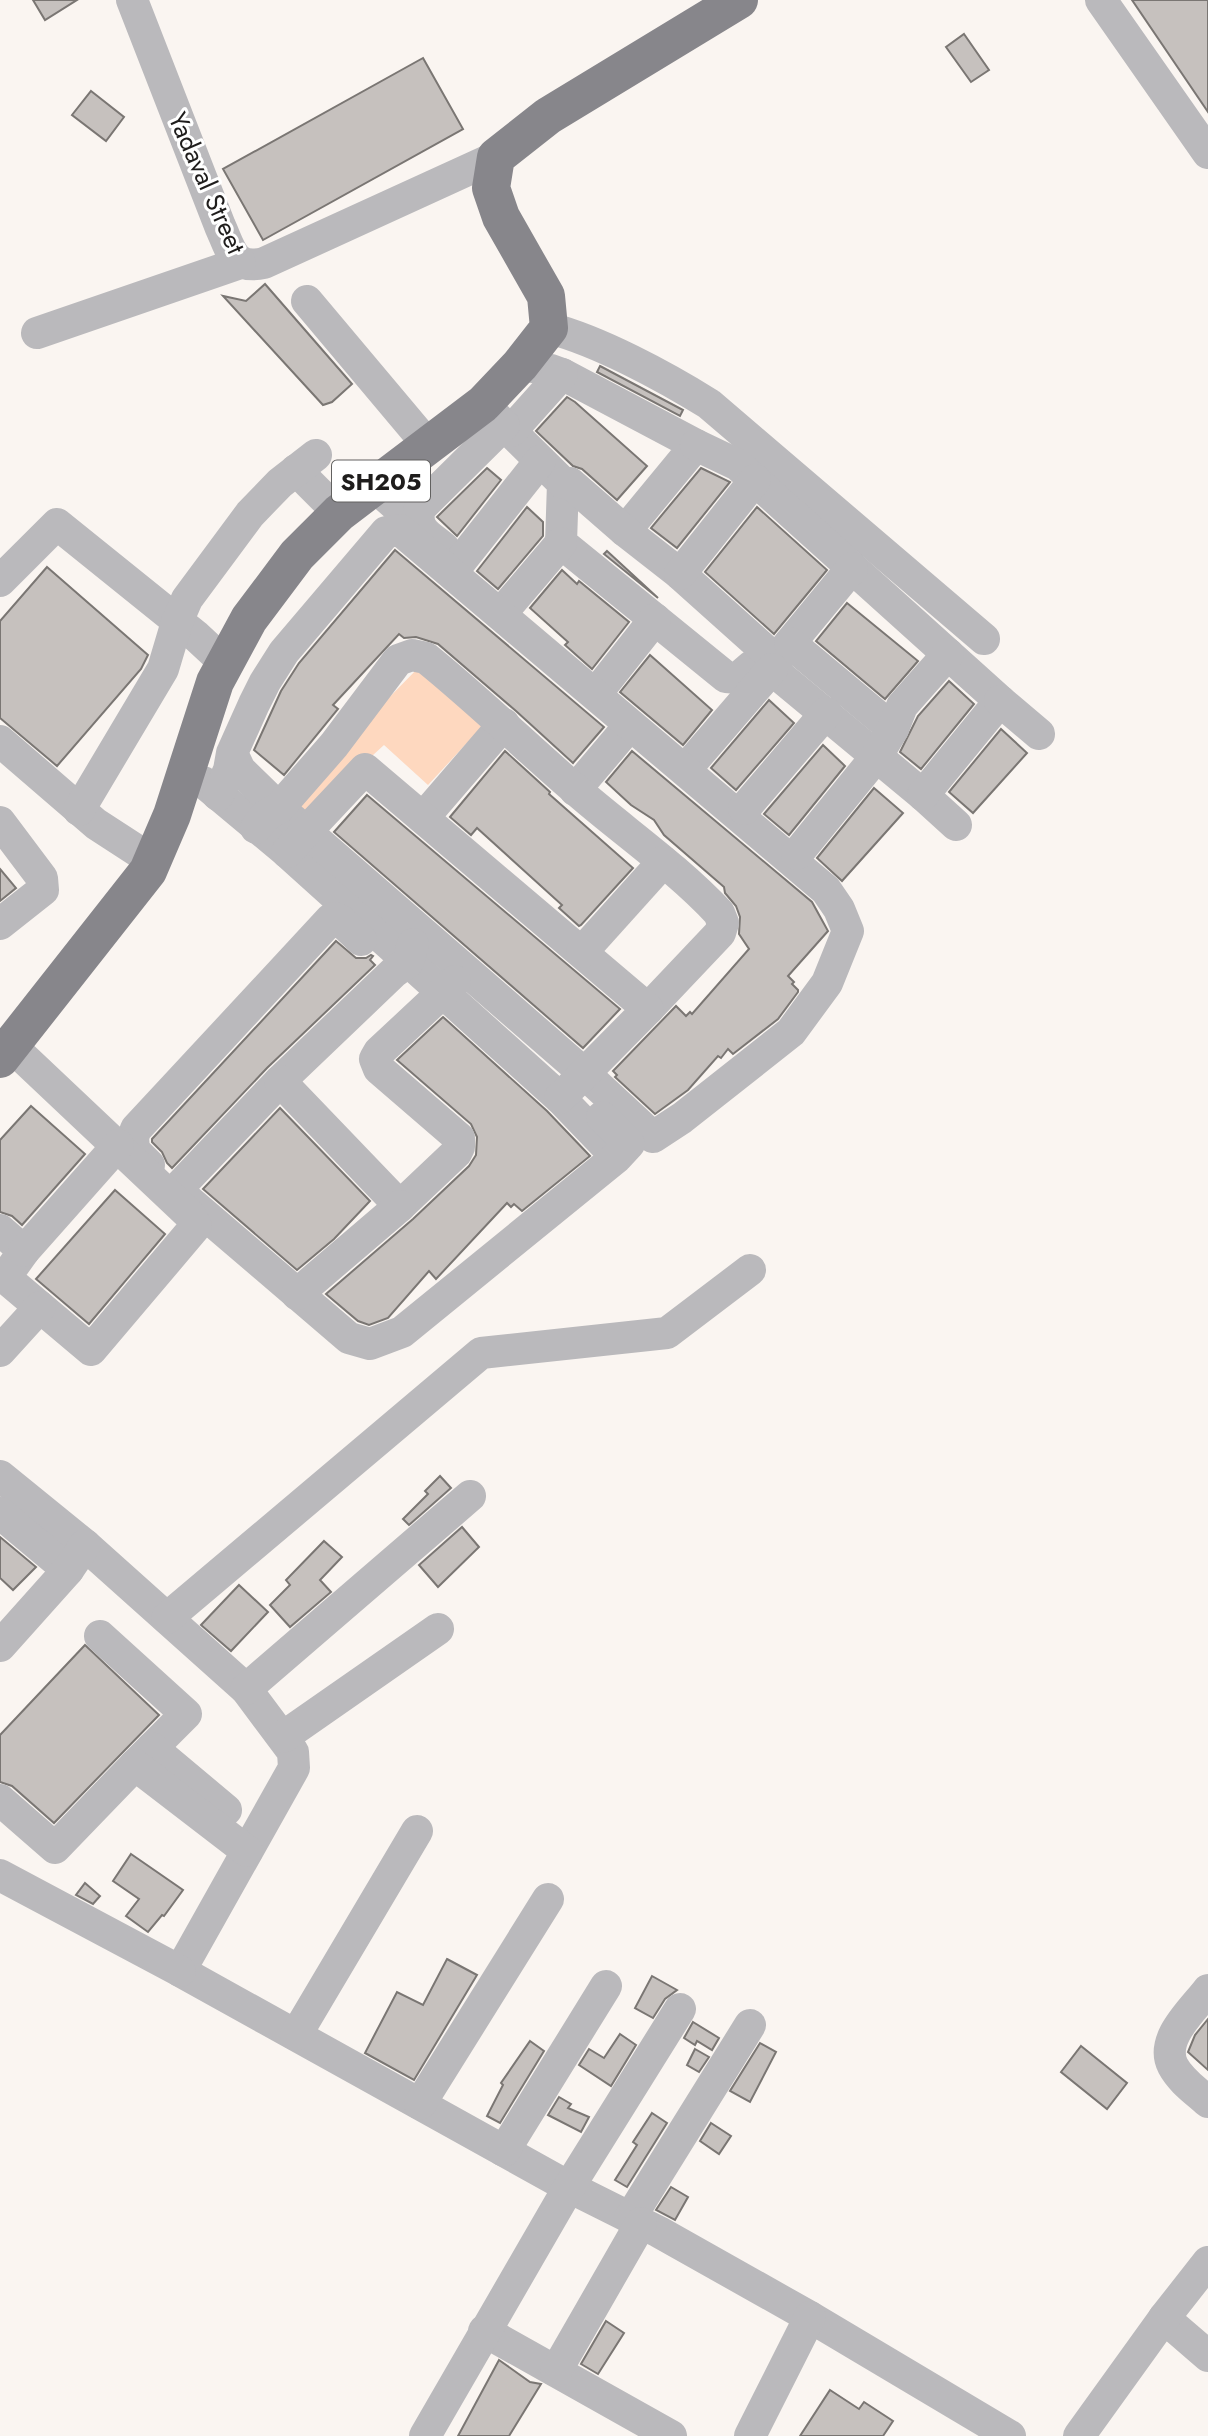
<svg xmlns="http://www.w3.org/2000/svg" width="1208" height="2436" font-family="Jost,sans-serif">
<rect width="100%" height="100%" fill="#faf5f1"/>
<path fill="#fed8bf" d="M 421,665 L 490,718 L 428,785 L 384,745 L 305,817 L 289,800 Z"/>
<g fill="#c6c1be" stroke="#7a7673" stroke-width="2">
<path d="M 33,0 L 77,0 L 45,20 Z"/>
<path d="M 1132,0 L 1208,0 L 1208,112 Z"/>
<path d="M 964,34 L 989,70 L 971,82 L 946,47 Z"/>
<path d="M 423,58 L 463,129 L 263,240 L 223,169 Z"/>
<path d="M 91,91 L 124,117 L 106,141 L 72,115 Z"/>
<path d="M 265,284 L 352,384 L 332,402 L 323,405 L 223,296 L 246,301 Z"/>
<path d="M 600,366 L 683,410 L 680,416 L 597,372 Z"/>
<path d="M 567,397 L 575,402 L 647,466 L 617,500 L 582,469 L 573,466 L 536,431 Z"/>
<path d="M 487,468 L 501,480 L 457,536 L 437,517 Z"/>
<path d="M 701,468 L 730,482 L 677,548 L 651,528 Z"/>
<path d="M 527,507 L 543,522 L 543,536 L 498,589 L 477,571 Z"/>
<path d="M 757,507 L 827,570 L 774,634 L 705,572 Z"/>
<path d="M 395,550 L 604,727 L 573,763 L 516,711 L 438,644 L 416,637 L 404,638 L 399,634 L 333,705 L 338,709 L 284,775 L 254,750 L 281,691 L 299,663 Z"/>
<path d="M 607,551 L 658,598 L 604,554 Z"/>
<path d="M 47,567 L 148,655 L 141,669 L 57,766 L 0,718 L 0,621 Z"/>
<path d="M 562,570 L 577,584 L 579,581 L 629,622 L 592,669 L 565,645 L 568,642 L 530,608 Z"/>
<path d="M 847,603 L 918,661 L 885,699 L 816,641 Z"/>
<path d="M 650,655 L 712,710 L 683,745 L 620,692 Z"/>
<path d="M 949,681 L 974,704 L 921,769 L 900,752 L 918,716 Z"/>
<path d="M 769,700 L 794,723 L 736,790 L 711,768 Z"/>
<path d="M 1001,729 L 1027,753 L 973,813 L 949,792 Z"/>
<path d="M 823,745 L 845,766 L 789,835 L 764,814 Z"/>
<path d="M 505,751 L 550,792 L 549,794 L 633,868 L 581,925 L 579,926 L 559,908 L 562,905 L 477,828 L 471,835 L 450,817 Z"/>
<path d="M 632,751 L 812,902 L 828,931 L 788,976 L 794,982 L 792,984 L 798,990 L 798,992 L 778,1019 L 733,1054 L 728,1049 L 721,1058 L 718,1056 L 688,1090 L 655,1114 L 615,1077 L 617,1075 L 613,1071 L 676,1006 L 686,1016 L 690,1012 L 692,1014 L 749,949 L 739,934 L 740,917 L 736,906 L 725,893 L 724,887 L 664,835 L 654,820 L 631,805 L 606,782 Z"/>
<path d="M 874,788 L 903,813 L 842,881 L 817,858 Z"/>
<path d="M 367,795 L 620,1009 L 583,1048 L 334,832 Z"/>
<path d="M 0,869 L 16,888 L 0,901 Z"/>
<path d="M 336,941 L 356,958 L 366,958 L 371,955 L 373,956 L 370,960 L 375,965 L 267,1068 L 172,1168 L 167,1163 L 162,1152 L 152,1142 L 152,1139 Z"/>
<path d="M 443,1017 L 547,1111 L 590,1156 L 522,1211 L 514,1204 L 511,1207 L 507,1203 L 436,1279 L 429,1271 L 388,1318 L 369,1325 L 358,1321 L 326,1294 L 413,1219 L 469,1166 L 476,1155 L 477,1137 L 471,1124 L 397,1060 Z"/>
<path d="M 31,1106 L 85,1154 L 22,1225 L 12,1216 L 0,1212 L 0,1140 Z"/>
<path d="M 280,1108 L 370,1201 L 334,1239 L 297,1270 L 203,1189 Z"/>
<path d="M 115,1190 L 165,1234 L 89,1324 L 36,1279 Z"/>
<path d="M 440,1476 L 451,1488 L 409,1525 L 403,1519 L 428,1494 L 425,1491 Z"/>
<path d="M 462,1527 L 479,1547 L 438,1587 L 419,1565 Z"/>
<path d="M 0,1537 L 36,1567 L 13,1590 L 0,1578 Z"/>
<path d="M 324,1541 L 342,1557 L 320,1580 L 331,1592 L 290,1627 L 270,1605 L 290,1585 L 286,1580 Z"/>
<path d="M 239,1585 L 268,1612 L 231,1651 L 201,1625 Z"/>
<path d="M 85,1645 L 159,1715 L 54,1823 L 12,1786 L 0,1782 L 0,1735 Z"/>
<path d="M 131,1854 L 183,1890 L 164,1916 L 162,1915 L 148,1932 L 126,1916 L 139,1899 L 113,1881 Z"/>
<path d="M 85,1883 L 100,1896 L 93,1904 L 76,1895 Z"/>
<path d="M 447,1959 L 477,1975 L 414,2080 L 365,2053 L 397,1992 L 423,2005 Z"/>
<path d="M 652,1976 L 677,1990 L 665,1999 L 653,2018 L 635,2008 Z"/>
<path d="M 1208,2019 L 1208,2070 L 1188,2052 L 1195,2035 Z"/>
<path d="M 693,2022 L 719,2038 L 712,2050 L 697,2041 L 695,2045 L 684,2038 Z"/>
<path d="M 620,2034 L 636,2045 L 611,2086 L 579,2065 L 589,2049 L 604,2058 Z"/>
<path d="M 530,2041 L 544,2051 L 500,2123 L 487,2116 L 503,2085 L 501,2083 Z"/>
<path d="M 760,2043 L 776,2052 L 750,2102 L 730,2091 Z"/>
<path d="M 1081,2046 L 1127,2083 L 1107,2109 L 1061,2072 Z"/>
<path d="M 695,2049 L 709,2057 L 699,2072 L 687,2065 Z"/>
<path d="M 559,2097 L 571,2104 L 568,2108 L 589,2117 L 581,2132 L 548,2115 Z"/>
<path d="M 652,2113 L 667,2123 L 627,2187 L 615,2180 L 637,2145 L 633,2142 Z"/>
<path d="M 711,2123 L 731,2136 L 719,2154 L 700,2141 Z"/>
<path d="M 671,2187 L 688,2197 L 675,2220 L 656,2210 Z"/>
<path d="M 606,2321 L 624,2333 L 598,2374 L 581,2364 Z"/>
<path d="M 499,2360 L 530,2382 L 541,2384 L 509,2436 L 458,2436 Z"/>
<path d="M 830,2390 L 859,2409 L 864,2402 L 893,2421 L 883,2436 L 800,2436 Z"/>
</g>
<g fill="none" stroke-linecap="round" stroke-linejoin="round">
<g stroke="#bab9bc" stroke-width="32">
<path d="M 132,0 L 220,226 C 231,250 233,270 264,263 L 496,157"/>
<path d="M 1101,0 L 1208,153"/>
<path d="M 307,301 L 428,445"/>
<path d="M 549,328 C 599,341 664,376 709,404 L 984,639"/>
<path d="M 37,333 L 240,263"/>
<path d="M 520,365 L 551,370 L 562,374 L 696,445 L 625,531"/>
<path d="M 489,410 L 563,483 L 561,543 L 726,677 L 738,678 L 752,666 L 764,663 L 923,795 L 956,825"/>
<path d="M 511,431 L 562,374"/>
<path d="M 696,445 L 738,465 L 1000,701 L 923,795"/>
<path d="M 296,470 L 339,513"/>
<path d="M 563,483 L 570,483 L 625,531 L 680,574 L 776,660 L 852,568"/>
<path d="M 374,486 L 420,527"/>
<path d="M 444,548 C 429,535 414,530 420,508 L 504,425"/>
<path d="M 460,562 L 540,461"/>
<path d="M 680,574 L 755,480"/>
<path d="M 0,581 L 57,524 L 196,636 L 225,663"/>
<path d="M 509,604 L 561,543"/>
<path d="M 790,643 L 893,729"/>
<path d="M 602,686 L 655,619"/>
<path d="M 1000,701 L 1039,734"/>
<path d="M 0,741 L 96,824 L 153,861"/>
<path d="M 691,763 L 772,669"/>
<path d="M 203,782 L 287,852 L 500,1044 L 560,1098 L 608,1148"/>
<path d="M 575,790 L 630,725"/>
<path d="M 218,795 L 229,770 L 232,753 L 254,704 L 265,682 L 284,652 L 386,532 L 400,530 L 826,890 L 839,909 L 848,931 L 827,983 L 791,1032 L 682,1118 L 653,1137 L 585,1074 L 279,808 L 240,770 L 232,753"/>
<path d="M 744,809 L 826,713"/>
<path d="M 79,810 L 163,669 L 177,622 L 187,599 L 250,514 L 280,483 L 316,455"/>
<path d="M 423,818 L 504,724"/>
<path d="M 0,822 L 42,878 L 43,890 L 0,924"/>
<path d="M 256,828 L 265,816 L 279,808 L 334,745 L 398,660 L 412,655 L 426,658 C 478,700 526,747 576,790 C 623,831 676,867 719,913 L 723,923 L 720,933 L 648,1009"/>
<path d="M 287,852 L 365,769 L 648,1009 L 560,1098"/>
<path d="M 797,854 L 876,757 L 893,729 L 902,706 L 948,654"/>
<path d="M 413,944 L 408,962 L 394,972 L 280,1081 L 176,1190 L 349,1338 L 370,1344 L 402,1332 L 617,1157 L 629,1144 L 602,1117"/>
<path d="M 582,952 L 663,862"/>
<path d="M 280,1081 L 400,1206 L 456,1153 L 459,1147 L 459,1138 L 379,1069 L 375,1059 L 379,1052 L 455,981"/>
<path d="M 149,1165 L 134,1150 L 133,1137 L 136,1129 L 331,919 L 334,918 L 341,921 L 361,940"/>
<path d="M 0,1230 L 24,1251 L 9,1272 L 8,1280 L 91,1350 L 196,1226 L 190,1215 L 11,1046"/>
<path d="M 24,1251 L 118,1145"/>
<path d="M 297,1294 L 400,1206"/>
<path d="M 0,1351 L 40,1307"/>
<path d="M 0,1476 L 85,1545 L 246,1689 L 293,1752 L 294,1768 L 180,1971 L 569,2187 L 659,2232 L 810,2317 L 1010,2436"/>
<path d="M 0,1513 L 68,1570"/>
<path d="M 167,1618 L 481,1353 L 667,1333 L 750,1270"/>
<path d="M 100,1636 L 186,1714 L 135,1765"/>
<path d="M 0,1646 L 68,1570 L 85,1545"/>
<path d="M 246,1689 L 470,1496"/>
<path d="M 283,1737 L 438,1629"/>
<path d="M 152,1748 L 226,1810"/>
<path d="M 0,1800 L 55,1848 L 135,1765 L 247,1851"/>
<path d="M 0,1875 L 180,1971"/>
<path d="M 1208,1990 C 1193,2010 1159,2039 1173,2066 C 1181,2081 1196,2091 1208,2102"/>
<path d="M 296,2035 L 417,1831"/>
<path d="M 420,2104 L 548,1899"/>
<path d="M 504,2151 L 606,1986"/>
<path d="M 630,2218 L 750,2025"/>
<path d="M 1164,2318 L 1208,2356"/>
<path d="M 484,2331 L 671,2436"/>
<path d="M 556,2371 L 641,2223"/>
<path d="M 425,2436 L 569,2187 L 680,2009"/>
<path d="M 750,2436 L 810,2317"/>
<path d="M 1079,2436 L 1164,2318 L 1208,2262"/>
</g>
<path stroke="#87868b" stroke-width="38" d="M 0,1059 L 148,871 L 172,815 L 215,682 L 249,619 L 297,555 L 339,513 L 483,404 L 520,365 L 549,328 L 546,296 L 501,217 L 491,188 L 496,157 L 548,116 L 739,0"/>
</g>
<g text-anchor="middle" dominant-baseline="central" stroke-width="6" stroke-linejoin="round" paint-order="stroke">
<rect fill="#fff" stroke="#626160" stroke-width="2" x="332" y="460.5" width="98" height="41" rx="5"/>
<g font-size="24" font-weight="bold" fill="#1f1d1c">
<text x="381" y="481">SH205</text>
</g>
<g font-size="26" fill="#1f1d1c" stroke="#fff">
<text transform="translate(207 183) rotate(66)">Yadaval Street</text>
</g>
</g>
</svg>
